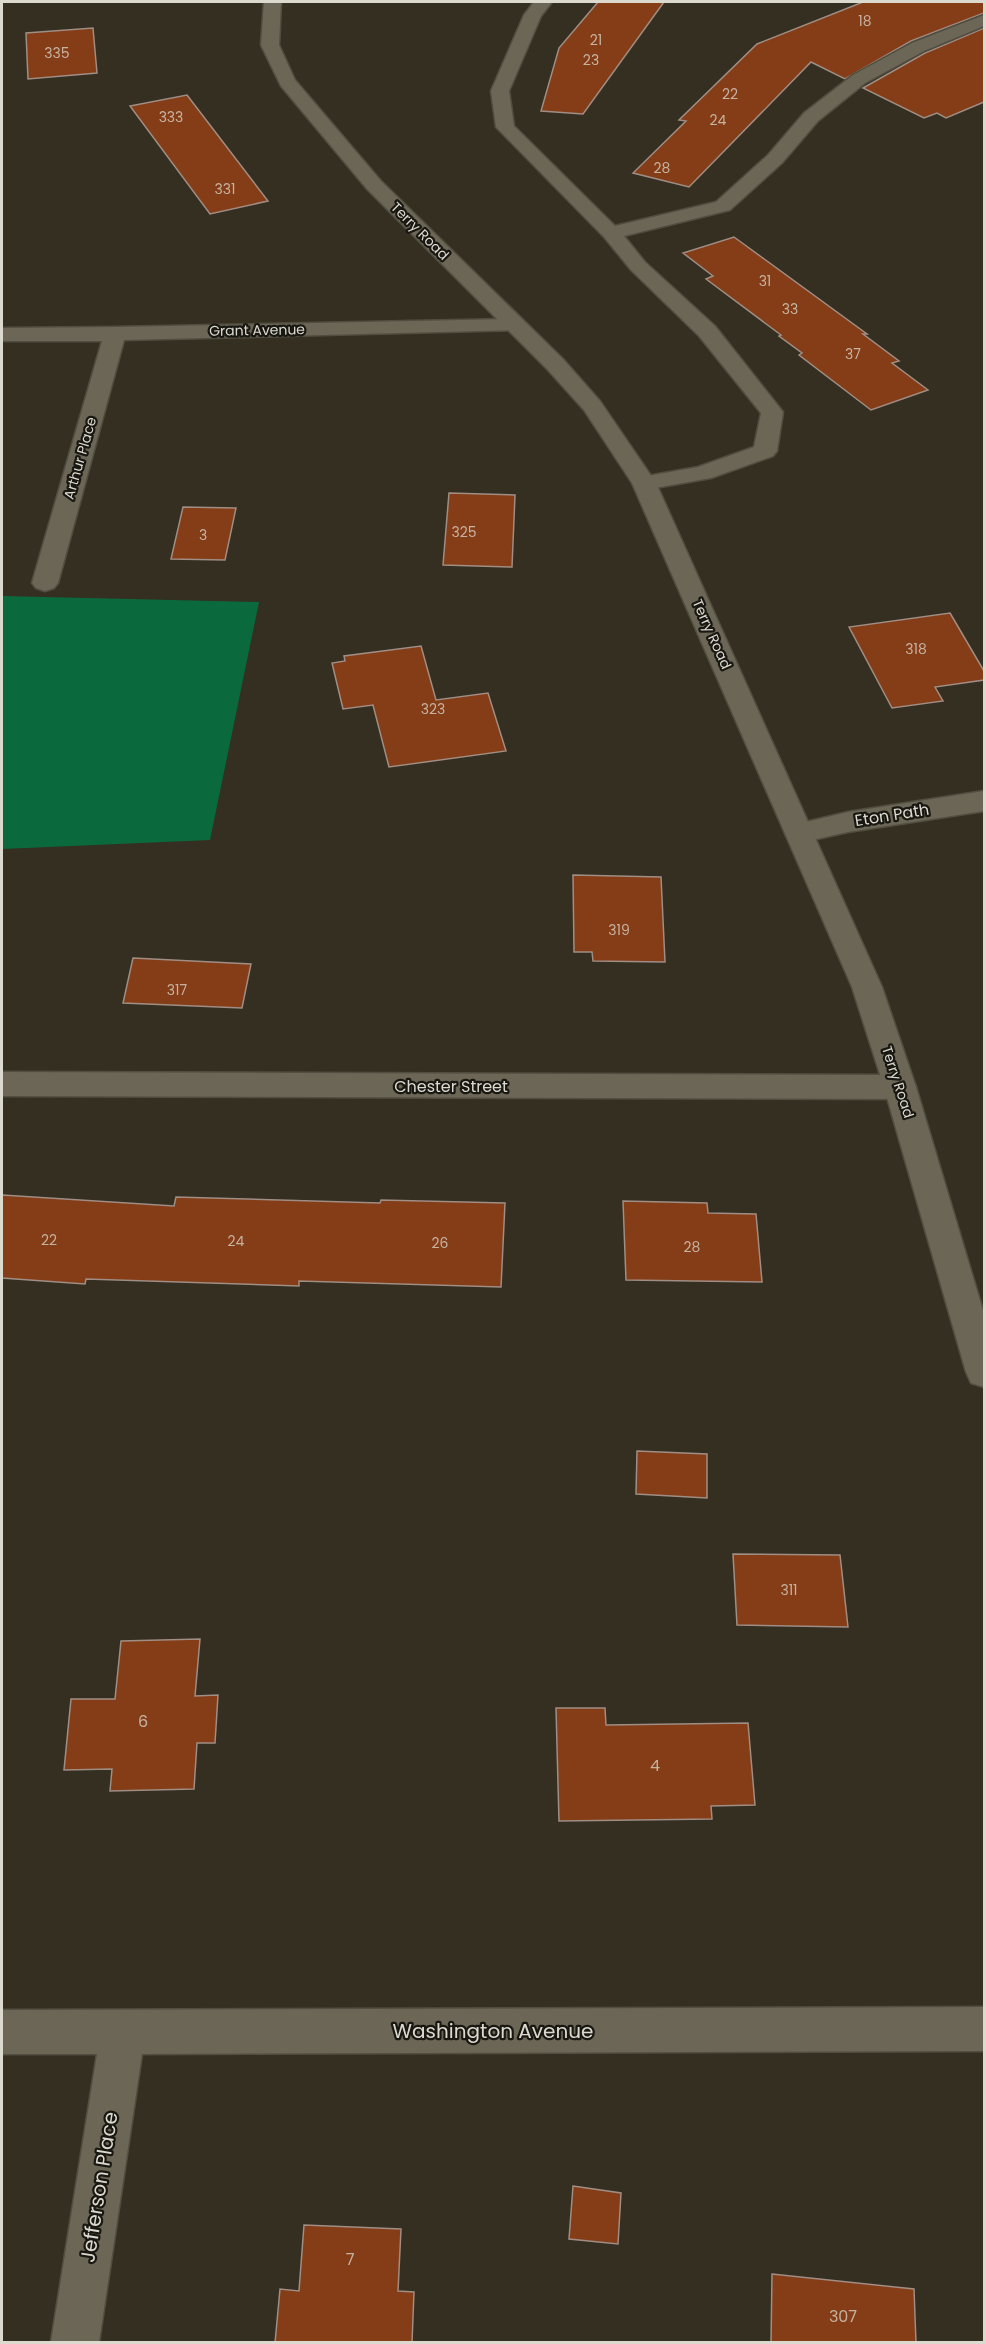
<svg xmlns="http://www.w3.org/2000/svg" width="986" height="2344" font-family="Poppins,sans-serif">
<rect width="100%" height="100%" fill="#342f20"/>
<path fill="#0b6a3d" d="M 2,596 L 259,602 L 210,840 L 2,849 Z"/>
<g fill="#843d17" stroke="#a08d84" stroke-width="1.5">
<path d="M 598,2 L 664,2 L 583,114 L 541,111 L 559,48 Z"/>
<path d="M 863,2 L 984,2 L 984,13 L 911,41 L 845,79 L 811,62 L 689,187 L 633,173 L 686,121 L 679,120 L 757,44 Z"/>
<path d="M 93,28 L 97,73 L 28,79 L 26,33 Z"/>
<path d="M 984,28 L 984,102 L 946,118 L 937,113 L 924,118 L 863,88 L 925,53 Z"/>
<path d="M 187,95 L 268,201 L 210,214 L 130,106 Z"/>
<path d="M 734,237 L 867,334 L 863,334 L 899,361 L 892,363 L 928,390 L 871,410 L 799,355 L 802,353 L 779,336 L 781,335 L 706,279 L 713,276 L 683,253 Z"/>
<path d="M 449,493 L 515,495 L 512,567 L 443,565 Z"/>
<path d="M 183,507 L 236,508 L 225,560 L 171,559 Z"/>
<path d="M 950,613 L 984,671 L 984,680 L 935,687 L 943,701 L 892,708 L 849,627 Z"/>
<path d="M 421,646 L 436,700 L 488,693 L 506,751 L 389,767 L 373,705 L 343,709 L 332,663 L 345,661 L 344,656 Z"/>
<path d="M 573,875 L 661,877 L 665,962 L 593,961 L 592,952 L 574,952 Z"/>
<path d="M 133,958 L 251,964 L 242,1008 L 123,1003 Z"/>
<path d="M 2,1195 L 174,1206 L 176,1197 L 380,1203 L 381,1200 L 505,1203 L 501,1287 L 299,1281 L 299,1286 L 86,1279 L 85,1284 L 2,1278 Z"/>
<path d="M 623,1201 L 707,1203 L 708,1213 L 756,1214 L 762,1282 L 626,1280 Z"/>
<path d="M 637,1451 L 707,1454 L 707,1498 L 636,1494 Z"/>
<path d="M 733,1554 L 840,1555 L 848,1627 L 737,1625 Z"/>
<path d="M 200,1639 L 195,1696 L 218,1695 L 215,1743 L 197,1743 L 194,1789 L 110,1791 L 112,1769 L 64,1770 L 71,1699 L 115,1699 L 121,1641 Z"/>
<path d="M 556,1708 L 605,1708 L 606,1725 L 748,1723 L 755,1805 L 711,1806 L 712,1819 L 559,1821 Z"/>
<path d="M 573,2186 L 621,2193 L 618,2244 L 569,2239 Z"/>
<path d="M 304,2225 L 401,2229 L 398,2291 L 414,2292 L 412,2343 L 275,2343 L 280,2289 L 299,2291 Z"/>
<path d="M 772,2274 L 914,2289 L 916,2343 L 771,2343 Z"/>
</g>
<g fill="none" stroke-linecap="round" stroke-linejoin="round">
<g stroke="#514d40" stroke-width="3">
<g id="minor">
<path d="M 534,2 L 552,2 L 541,16 L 509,91 L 514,126 L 615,226 L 716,202 L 768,155 L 804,113 L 853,75 L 912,43 L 984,15 L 984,26 L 924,51 L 865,83 L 818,121 L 782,163 L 730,210 L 624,236 L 645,262 L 715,326 L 783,412 L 777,451 L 773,456 L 711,478 L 644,490 L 636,488 L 632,483 L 636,478 L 698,467 L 754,447 L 761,413 L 699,336 L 631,270 L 604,237 L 496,127 L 491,91 L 524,15 Z"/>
<path d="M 513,319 L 521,320 L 524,325 L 521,330 L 124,340 L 58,583 L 54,588 L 45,591 L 36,588 L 32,583 L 102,341 L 2,341 L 2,328 L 115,327 Z"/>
<path d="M 984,791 L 984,811 L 848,832 L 799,843 L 789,840 L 785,833 L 789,826 L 848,812 Z"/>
<path d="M 2,1072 L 900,1075 L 911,1078 L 916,1087 L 911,1096 L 900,1099 L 2,1096 Z"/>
<path d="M 984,2007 L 984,2051 L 142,2054 L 99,2342 L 51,2342 L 97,2054 L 2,2054 L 2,2010 Z"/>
</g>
</g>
<g stroke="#514d40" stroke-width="3">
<path id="tertiary" d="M 264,2 L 281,2 L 279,45 L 295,80 L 381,181 L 563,359 L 600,401 L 656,483 L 882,987 L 916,1087 L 984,1314 L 984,1387 L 971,1383 L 966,1372 L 884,1087 L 852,987 L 632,483 L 584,410 L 547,369 L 367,189 L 281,86 L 261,45 Z"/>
</g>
<use href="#minor" fill="#6b6655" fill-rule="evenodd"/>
<use href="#tertiary" fill="#6b6655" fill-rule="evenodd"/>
</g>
<g text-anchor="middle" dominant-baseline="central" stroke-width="4.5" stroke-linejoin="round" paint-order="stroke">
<g font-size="14" fill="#c6b2a1">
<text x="865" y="21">18</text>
<text x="596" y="40">21</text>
<text x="57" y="53">335</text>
<text x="591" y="60">23</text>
<text x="730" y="94">22</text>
<text x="171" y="117">333</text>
<text x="718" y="120">24</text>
<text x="662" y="168">28</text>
<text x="225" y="189">331</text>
<text x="765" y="281">31</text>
<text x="790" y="309">33</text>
<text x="853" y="354">37</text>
<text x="464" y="532">325</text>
<text x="203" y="535">3</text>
<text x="916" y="649">318</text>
<text x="433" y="709">323</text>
<text x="619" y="930">319</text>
<text x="177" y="990">317</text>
<text x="49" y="1240">22</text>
<text x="236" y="1241">24</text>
<text x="440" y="1243">26</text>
<text x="692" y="1247">28</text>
<text x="789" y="1590">311</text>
</g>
<g font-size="14" fill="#dcd9cf" stroke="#191711">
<text transform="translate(420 231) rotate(45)">Terry Road</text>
<text transform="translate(257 330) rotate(-1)">Grant Avenue</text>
<text transform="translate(80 458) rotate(-74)">Arthur Place</text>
<text transform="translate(712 634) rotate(66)">Terry Road</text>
<text transform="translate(898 1082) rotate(72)">Terry Road</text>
</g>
<g font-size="16" fill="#dcd9cf" stroke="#191711">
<text transform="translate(892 815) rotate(-9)">Eton Path</text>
<text x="451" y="1086">Chester Street</text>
</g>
<g font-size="16" fill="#c6b2a1">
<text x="143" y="1721">6</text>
<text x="655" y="1765">4</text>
<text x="350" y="2259">7</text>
<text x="843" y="2316">307</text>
</g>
<g font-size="20" fill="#dcd9cf" stroke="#191711">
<text x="493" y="2031">Washington Avenue</text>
<text transform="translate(99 2187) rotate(-81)">Jefferson Place</text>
</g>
</g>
<rect width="986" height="2344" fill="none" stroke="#dcd9cf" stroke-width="6"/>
</svg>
